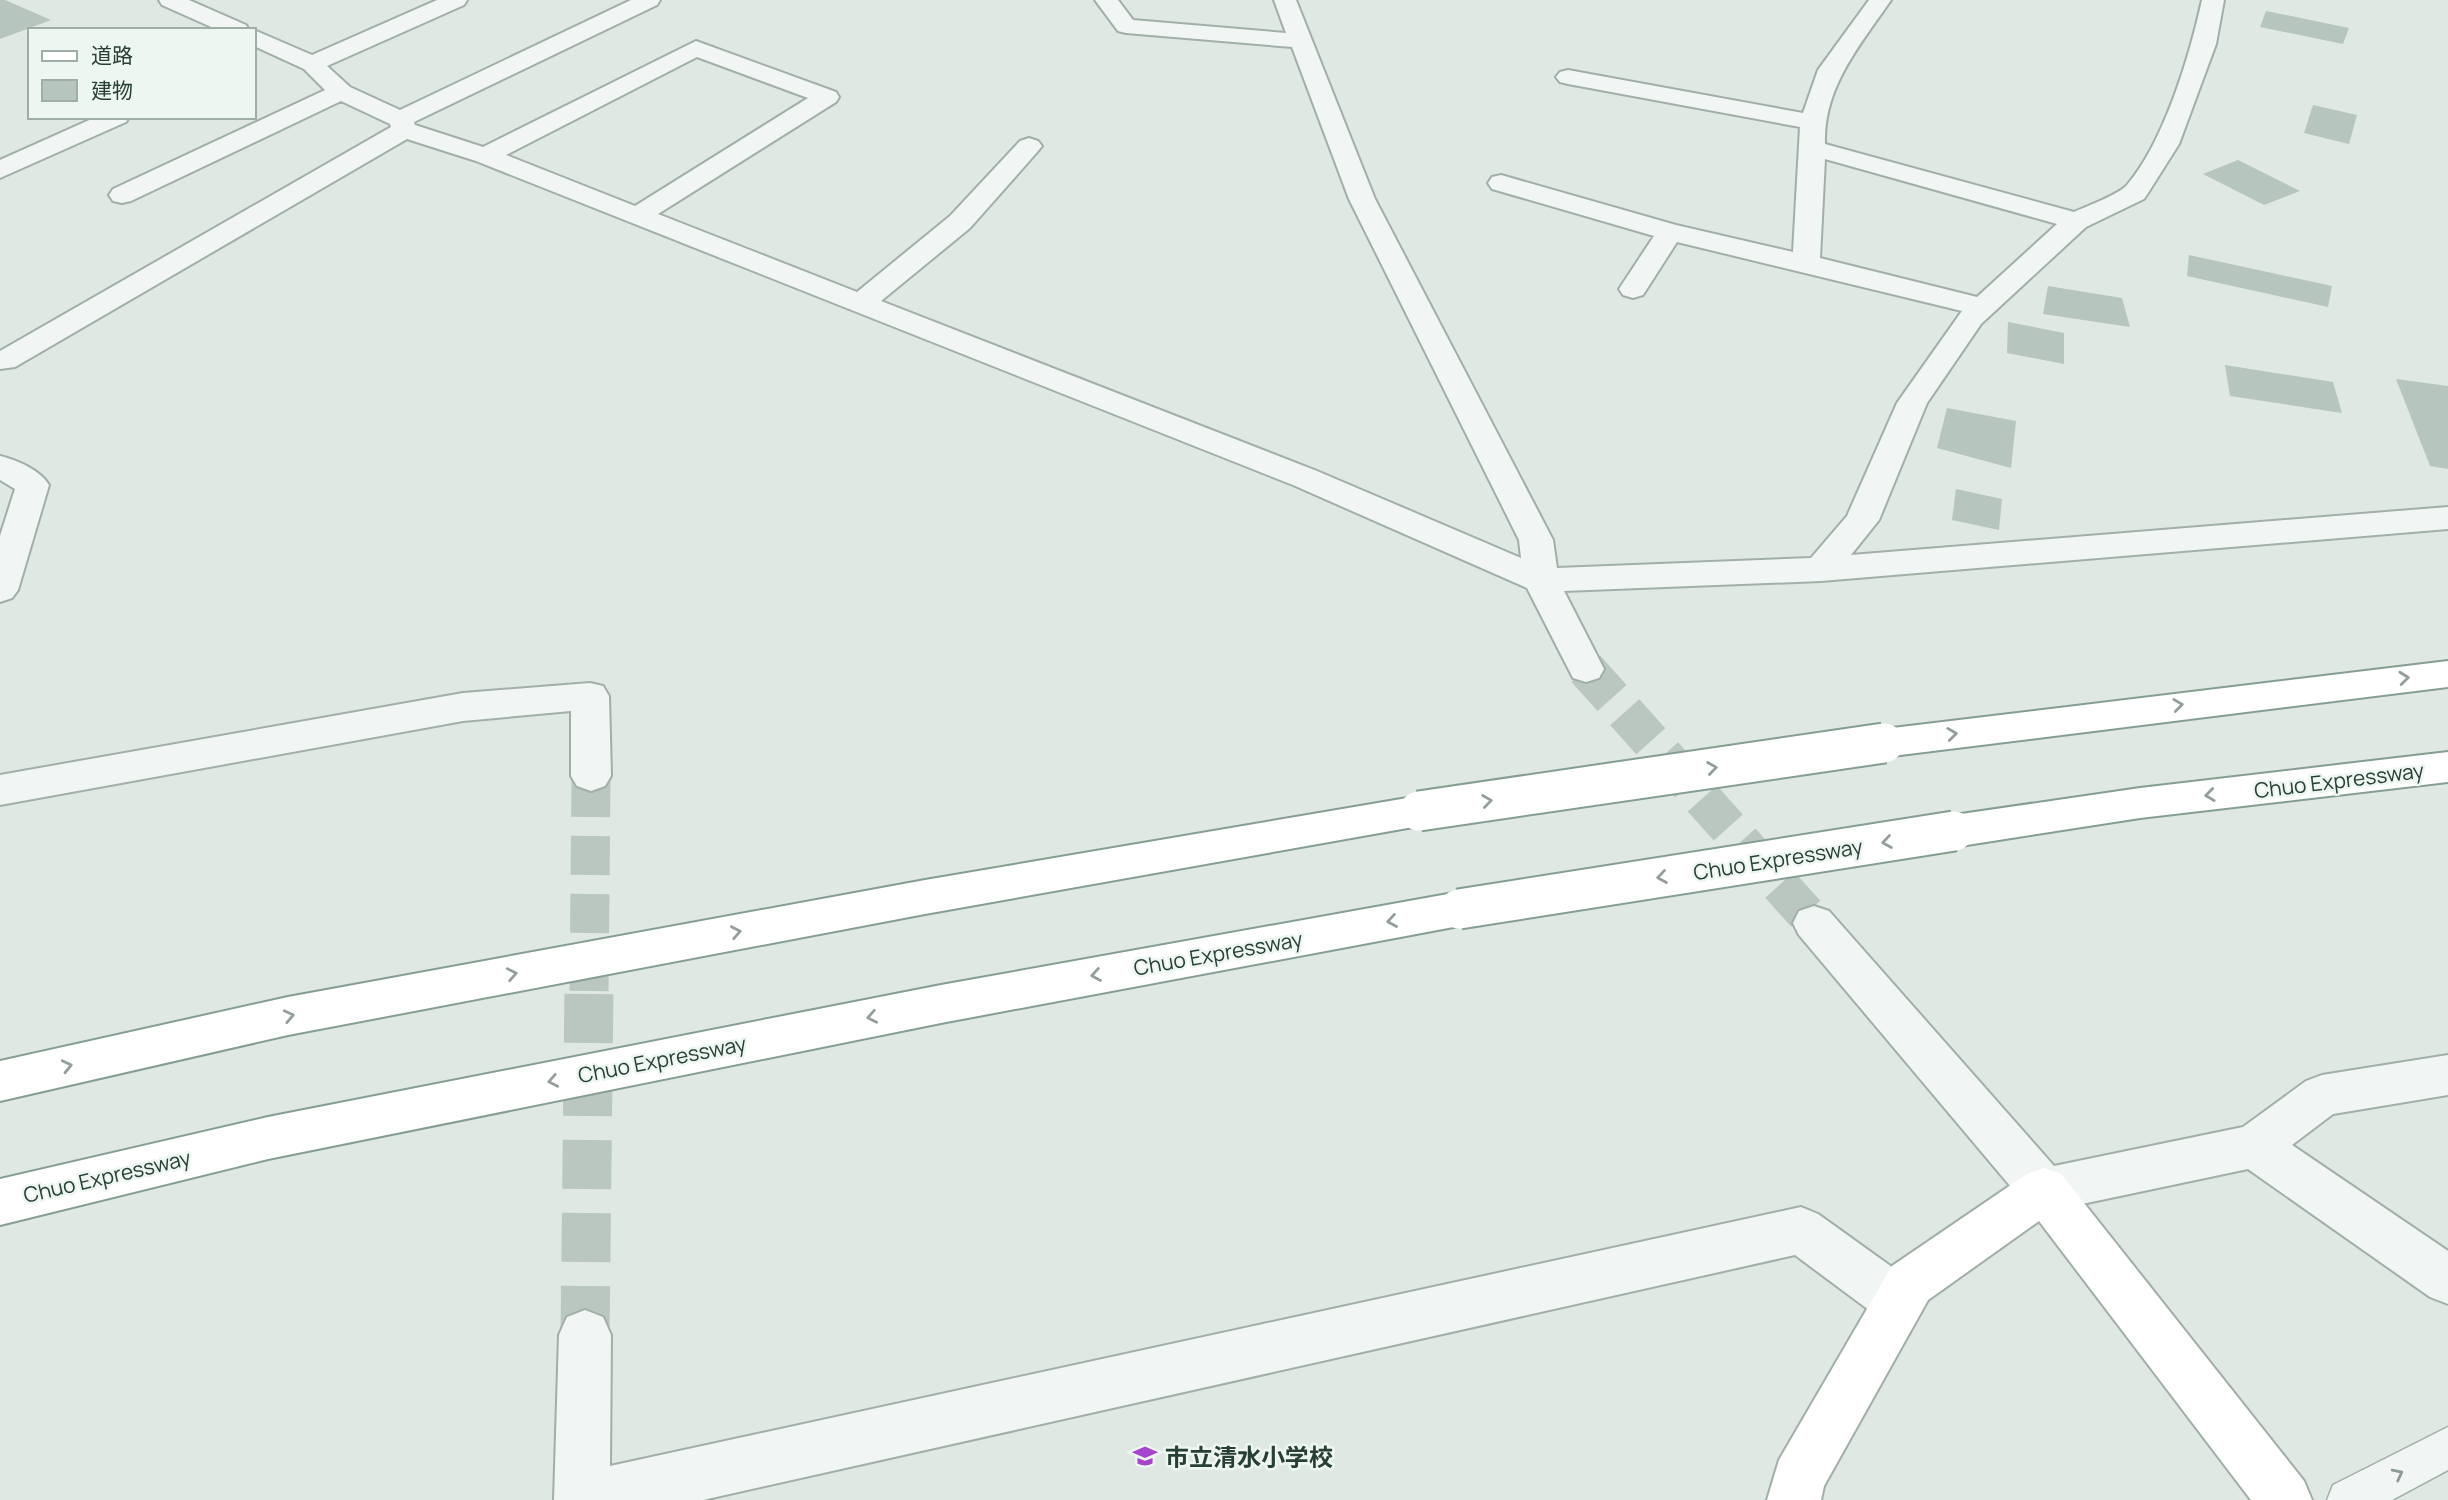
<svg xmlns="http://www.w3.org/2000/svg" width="2448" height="1500" font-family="Manrope,'Noto Sans JP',sans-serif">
<rect width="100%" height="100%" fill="#dfe8e3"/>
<g fill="#b6c5bd">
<path d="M 0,0 L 5,0 L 51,20 L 0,39 Z"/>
<path d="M 2266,11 L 2349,28 L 2343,44 L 2260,27 Z"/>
<path d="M 2313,105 L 2357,115 L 2349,144 L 2304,133 Z"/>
<path d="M 2238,160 L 2300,191 L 2264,205 L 2203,174 Z"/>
<path d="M 2189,255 L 2332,286 L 2328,307 L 2187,276 Z"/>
<path d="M 2048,286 L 2122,298 L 2130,327 L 2043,314 Z"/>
<path d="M 2008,322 L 2064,333 L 2064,364 L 2007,353 Z"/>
<path d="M 2225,365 L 2333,382 L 2342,413 L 2230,396 Z"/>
<path d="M 2396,379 L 2448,386 L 2448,469 L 2430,466 Z"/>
<path d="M 1947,408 L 2016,421 L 2011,468 L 1937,448 Z"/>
<path d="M 1956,489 L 2002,499 L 1999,530 L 1952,520 Z"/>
</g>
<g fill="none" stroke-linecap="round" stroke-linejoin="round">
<g stroke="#bac6c0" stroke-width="39" stroke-dasharray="39 19" stroke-linecap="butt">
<path d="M 1586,669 L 1814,923"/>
<path d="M 589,991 L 591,776"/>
</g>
<path stroke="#bac6c0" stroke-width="49" stroke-dasharray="49 24" stroke-linecap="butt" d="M 585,1335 L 589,989"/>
<g stroke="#a1afa7" stroke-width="3">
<path id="lane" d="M 2448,1427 L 2448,1470 L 2392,1500 L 2327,1500 L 2333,1485 Z"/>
</g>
<g stroke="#a1afa7" stroke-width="4">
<g id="street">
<path d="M 159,0 L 189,0 L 246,25 L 249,30 L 218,30 L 162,5 Z"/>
<path d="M 437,0 L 467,0 L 464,5 L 327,66 L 350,87 L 400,110 L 631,0 L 660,0 L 657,5 L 414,122 L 415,125 L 483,147 L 696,41 L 836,92 L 839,97 L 836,102 L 658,214 L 857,292 L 950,216 L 1020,141 L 1029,138 L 1038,141 L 1042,146 L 1038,151 L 970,228 L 881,301 L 1317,471 L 1521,558 L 1519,540 L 1349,199 L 1292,47 L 1126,33 L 1118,31 L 1095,0 L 1118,0 L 1133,20 L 1286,33 L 1274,0 L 1296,0 L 1375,199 L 1553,540 L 1557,568 L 1811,558 L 1847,516 L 1897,403 L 1962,311 L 1677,242 L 1643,295 L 1633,298 L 1623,295 L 1619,289 L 1654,236 L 1492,189 L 1488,183 L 1492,177 L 1501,175 L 1676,225 L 1793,252 L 1800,127 L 1568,84 L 1560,82 L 1556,77 L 1560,72 L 1568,70 L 1803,113 L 1818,70 L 1869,0 L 1891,0 C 1861,44 1823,87 1825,144 L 2074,212 C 2087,206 2118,195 2127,185 C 2164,142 2190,55 2202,0 L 2224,0 L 2216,44 L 2179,144 L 2148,193 L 2144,199 L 2086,227 L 1981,324 L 1927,403 L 1879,520 L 1851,555 L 2448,507 L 2448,529 L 1821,581 L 1564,591 L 1604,669 L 1599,678 L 1586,682 L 1573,678 L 1527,588 L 1293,485 L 476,161 L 407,139 L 15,367 L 0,369 L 0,351 L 391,127 L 390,124 L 341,101 L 131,201 L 122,203 L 113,201 L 109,195 L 113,189 L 325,90 L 304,69 L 254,46 L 254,30 L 312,55 ZM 697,57 L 808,98 L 635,206 L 506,155 ZM 1825,159 L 2057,224 L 1977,297 L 1820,258 Z"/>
<path d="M 96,117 L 129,117 L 126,122 L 0,178 L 0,160 Z"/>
<path d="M 0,456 C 17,460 40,470 49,485 L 18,590 L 12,598 L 0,602 L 0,536 L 15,489 L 0,480 Z"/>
<path d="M 590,683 L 603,686 L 609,696 L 611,776 L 605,786 L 591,791 L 577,786 L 571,776 L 571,711 L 463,721 L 0,805 L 0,775 L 463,693 Z"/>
<path d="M 1814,906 L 1829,911 L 2054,1166 L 2243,1127 L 2306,1081 L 2322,1075 L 2448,1055 L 2448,1095 L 2333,1114 L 2292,1145 L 2448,1251 L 2448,1304 L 2430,1297 L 2248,1169 L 2044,1212 L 2027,1206 L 1799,935 L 1793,923 L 1799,911 Z"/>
<path d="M 1801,1207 L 1818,1214 L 1917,1285 L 1924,1302 L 1917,1319 L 1899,1327 L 1881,1319 L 1795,1255 L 703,1500 L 554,1500 L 559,1335 L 567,1317 L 585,1310 L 603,1317 L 611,1335 L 610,1466 Z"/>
</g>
</g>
<g stroke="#a1afa7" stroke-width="4">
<path id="secondary" d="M 2044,1168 L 2061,1174 L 2304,1481 L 2312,1500 L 2251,1500 L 2039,1221 L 1928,1300 L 1824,1486 L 1821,1500 L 1767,1500 L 1779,1460 L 1892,1266 L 2027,1174 Z"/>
</g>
<g stroke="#869e92" stroke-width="4">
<g id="highway">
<path d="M 2448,661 L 2448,687 L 1884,757 L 1870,753 L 1865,743 L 1870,733 L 1884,729 Z"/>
<path d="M 2448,752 L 2448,782 L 2140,818 L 1954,847 L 1940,842 L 1934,831 L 1940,820 L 1954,815 L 2140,788 Z"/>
<path d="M 1419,796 L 1433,800 L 1439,811 L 1433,822 L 1419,826 L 925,914 L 288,1035 L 0,1101 L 0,1061 L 288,997 L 925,880 Z"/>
<path d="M 1459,892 L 1474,897 L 1480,909 L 1474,921 L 1459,926 L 941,1023 L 268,1159 L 0,1225 L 0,1179 L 268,1117 L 941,985 Z"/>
</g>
</g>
<use href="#lane" fill="#f1f6f4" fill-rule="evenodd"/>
<use href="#street" fill="#f1f6f4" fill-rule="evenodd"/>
<use href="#secondary" fill="#fff" fill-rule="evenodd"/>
<use href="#highway" fill="#fff" fill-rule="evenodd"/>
<g stroke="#869e92" stroke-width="43" stroke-linecap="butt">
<g id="highway-bridge">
<path d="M 1419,811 L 1884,743"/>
<path d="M 1459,909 L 1954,831"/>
</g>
</g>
<use href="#highway-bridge" stroke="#fff" stroke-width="39"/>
</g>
<defs><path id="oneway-chevron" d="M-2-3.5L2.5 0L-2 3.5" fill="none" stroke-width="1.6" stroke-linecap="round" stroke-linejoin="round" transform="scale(1.75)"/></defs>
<g stroke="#949f99">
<use href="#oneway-chevron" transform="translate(2404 678) rotate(-6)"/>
<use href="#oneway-chevron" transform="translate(2178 705) rotate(-7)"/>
<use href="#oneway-chevron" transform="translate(1952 734) rotate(-7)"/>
<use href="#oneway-chevron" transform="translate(1712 768) rotate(-8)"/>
<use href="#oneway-chevron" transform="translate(2210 795) rotate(173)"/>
<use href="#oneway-chevron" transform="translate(1487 801) rotate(-8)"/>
<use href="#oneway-chevron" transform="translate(1887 842) rotate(171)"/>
<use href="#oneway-chevron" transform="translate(1662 877) rotate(171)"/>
<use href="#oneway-chevron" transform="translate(1392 921) rotate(170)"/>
<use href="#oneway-chevron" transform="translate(736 932) rotate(-11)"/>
<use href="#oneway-chevron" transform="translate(512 974) rotate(-11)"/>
<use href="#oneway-chevron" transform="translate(1096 975) rotate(170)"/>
<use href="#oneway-chevron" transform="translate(289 1016) rotate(-12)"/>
<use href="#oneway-chevron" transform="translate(872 1017) rotate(169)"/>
<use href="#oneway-chevron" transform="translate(67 1066) rotate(-13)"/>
<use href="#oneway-chevron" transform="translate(553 1081) rotate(169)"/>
</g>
<use stroke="#8c9a94" href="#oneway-chevron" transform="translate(2398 1474) rotate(-27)"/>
<defs>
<g id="school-bare" transform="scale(1.89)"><path d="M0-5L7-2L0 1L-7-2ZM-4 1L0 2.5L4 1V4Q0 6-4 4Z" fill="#a645cc" stroke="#eef6f2" stroke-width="2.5" paint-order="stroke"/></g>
</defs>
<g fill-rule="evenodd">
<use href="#school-bare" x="1145" y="1456"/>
</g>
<g text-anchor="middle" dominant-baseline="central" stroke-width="5" stroke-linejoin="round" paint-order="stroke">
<g font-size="21" fill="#283f33" stroke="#eef6f2">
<text transform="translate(2339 780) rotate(-7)">Chuo Expressway</text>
<text transform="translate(1778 859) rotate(-9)">Chuo Expressway</text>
<text transform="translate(1218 953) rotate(-10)">Chuo Expressway</text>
<text transform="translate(662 1059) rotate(-11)">Chuo Expressway</text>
<text transform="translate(107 1176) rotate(-13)">Chuo Expressway</text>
</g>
<g font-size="24" font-weight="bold" fill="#283f33" stroke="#eef6f2" text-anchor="start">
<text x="1165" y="1456">市立清水小学校</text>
</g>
</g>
<rect x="28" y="28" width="228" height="91" fill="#eef6f2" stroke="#9fada6" stroke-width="2"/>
<rect x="42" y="51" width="35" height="10" fill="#ffffff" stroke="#9fada6" stroke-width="2"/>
<text x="91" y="63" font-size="21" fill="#283f33">道路</text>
<rect x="42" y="80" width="35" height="21" fill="#b6c5bd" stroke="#9fada6" stroke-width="2"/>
<text x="91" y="98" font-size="21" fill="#283f33">建物</text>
</svg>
